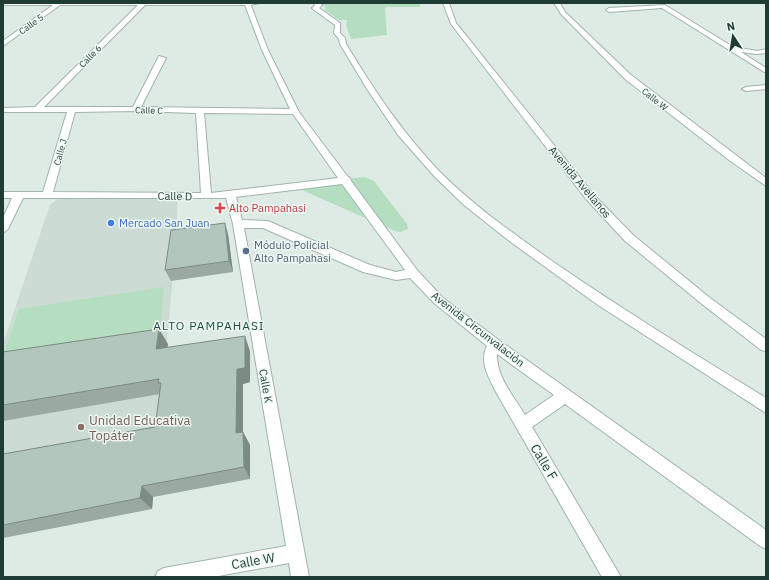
<svg xmlns="http://www.w3.org/2000/svg" width="769" height="580" font-family="'IBM Plex Sans',sans-serif">
<rect width="100%" height="100%" fill="#deebe5"/>
<path fill="#ccdbd4" d="M 178,193 L 176,241 L 152,509 L 3,538 L 3,344 L 50,205 L 56,200 L 65,197 Z"/>
<g fill="#b5dec0">
<path d="M 321,3 L 420,3 L 420,7 L 385,7 L 387,35 L 351,39 L 346,25 L 347,20 L 339,20 L 325,10 L 325,7 Z"/>
<path d="M 365,177 L 374,181 L 407,224 L 408,229 L 400,232 L 395,231 L 304,191 L 303,188 L 310,183 Z"/>
<path d="M 164,287 L 159,343 L 3,356 L 19,309 Z"/>
</g>
<g fill="none" stroke-linecap="round" stroke-linejoin="round">
<g stroke="#a1b3ac" stroke-width="2">
<path id="service" d="M 159,56 L 166,58 L 140,109 L 133,111 L 132,109 Z"/>
</g>
<g stroke="#a1b3ac" stroke-width="2">
<g id="pedestrian">
<path d="M 245,3 L 259,3 L 247,6 Z"/>
<path d="M 314,3 L 320,3 L 322,5 L 319,8 L 340,23 L 340,33 L 345,38 L 346,44 C 374,90 403,134 441,173 C 474,206 514,234 552,261 C 622,309 694,354 766,398 L 766,413 L 598,305 L 512,243 L 464,205 L 435,177 L 398,135 L 367,89 L 340,44 L 339,39 L 334,33 L 335,25 L 313,9 L 312,8 L 315,5 Z"/>
<path d="M 766,49 L 766,53 L 756,54 L 753,52 Z"/>
</g>
</g>
<g stroke="#a1b3ac" stroke-width="2">
<g id="minor">
<path d="M 3,3 L 250,3 L 268,50 L 299,112 L 348,177 L 350,178 L 351,181 L 417,270 L 442,297 L 500,341 L 766,530 L 766,549 L 760,546 L 565,404 L 532,427 L 621,577 L 602,577 L 496,392 C 489,378 479,362 487,346 L 434,303 L 410,278 L 396,280 L 363,272 L 263,228 L 244,228 L 309,577 L 291,577 L 289,563 L 213,577 L 155,577 L 158,571 L 164,568 L 286,546 L 233,224 L 226,198 L 23,198 L 8,229 L 3,233 L 3,218 L 12,198 L 3,198 L 3,192 L 43,192 L 67,112 L 3,112 L 3,108 L 35,107 L 138,5 L 60,5 L 3,46 L 3,41 L 53,5 L 3,5 ZM 145,5 L 245,5 L 262,50 L 290,109 L 136,107 L 44,107 ZM 136,111 L 196,113 L 201,193 L 53,192 L 75,112 ZM 204,113 L 293,114 L 338,178 L 211,193 ZM 342,184 L 405,270 L 396,272 L 370,265 L 268,221 L 242,220 L 236,197 ZM 497,354 L 554,395 L 525,415 C 514,397 496,376 497,354 Z"/>
<path d="M 443,3 L 449,3 L 456,23 L 594,195 L 633,235 L 710,298 L 766,339 L 766,351 L 761,350 L 702,304 L 625,241 L 586,199 L 451,24 Z"/>
<path d="M 554,3 L 560,3 L 565,12 L 631,75 L 766,178 L 766,186 L 729,160 L 625,79 L 561,14 Z"/>
<path d="M 665,5 L 733,47 L 758,51 L 759,52 L 756,54 L 741,52 L 766,68 L 766,73 L 662,8 L 609,12 L 606,10 L 609,8 Z"/>
<path d="M 766,85 L 766,89 L 746,91 L 742,89 L 746,87 Z"/>
</g>
</g>
<use href="#service" fill="#fff" fill-rule="evenodd"/>
<use href="#pedestrian" fill="#fff" fill-rule="evenodd"/>
<use href="#minor" fill="#fff" fill-rule="evenodd"/>
</g>
<g fill="#9aaaa3">
<path d="M 228,234 L 233,272 L 171,281 L 165,270 Z"/>
<path d="M 168,344 L 167,348 L 250,351 L 250,382 L 243,384 L 243,432 L 250,445 L 250,479 L 153,497 L 152,509 L 3,538 L 3,454 L 155,427 L 160,394 L 3,421 L 3,352 Z"/>
</g>
<g fill="#7d8b85">
<path d="M 225,223 L 228,234 L 233,272 L 229,261 Z"/>
<path d="M 159,329 L 168,344 L 165,364 L 156,349 Z"/>
<path d="M 245,336 L 250,351 L 250,382 L 243,384 L 243,446 L 236,433 L 237,369 Z"/>
<path d="M 243,432 L 250,445 L 250,479 L 244,467 Z"/>
<path d="M 142,486 L 153,497 L 152,509 L 140,498 Z"/>
</g>
<g fill="#b3c6be" stroke="#7d8b85">
<path d="M 225,223 L 229,261 L 165,270 L 171,230 Z"/>
<path d="M 159,329 L 156,349 L 245,336 L 245,368 L 237,369 L 236,433 L 243,432 L 244,467 L 142,486 L 140,498 L 3,525 L 3,454 L 155,427 L 161,383 L 158,383 L 159,379 L 3,405 L 3,352 Z"/>
</g>
<path fill="#e0444e" stroke="#eef7f3" stroke-width="1.5" d="M218 202h4v4h4v4h-4v4h-4v-4h-4v-4h4z"/>
<circle fill="#3f7fe0" stroke="#eef7f3" stroke-width="1.5" cx="111" cy="223" r="4"/>
<circle fill="#5c6f8a" stroke="#eef7f3" stroke-width="1.5" cx="246" cy="251" r="4"/>
<circle fill="#8d6e63" stroke="#eef7f3" stroke-width="1.5" cx="81" cy="427" r="4"/>
<g text-anchor="middle" dominant-baseline="central" stroke-width="3" stroke-linejoin="round" paint-order="stroke">
<g font-size="9" fill="#1e3c34" stroke="#eef7f3">
<text transform="translate(31 24) rotate(-36)">Calle 5</text>
<text transform="translate(90 56) rotate(-45)">Calle 6</text>
<text transform="translate(655 99) rotate(39)">Calle W</text>
<text transform="translate(149 110) rotate(1)">Calle C</text>
<text transform="translate(60 152) rotate(-74)">Calle J</text>
</g>
<g font-size="11" fill="#1e3c34" stroke="#eef7f3">
<text transform="translate(580 182) rotate(50)">Avenida Avellanos</text>
<text transform="translate(175 196) rotate(1)">Calle D</text>
<text transform="translate(478 329) rotate(38)">Avenida Circunvalación</text>
<text transform="translate(266 386) rotate(80)">Calle K</text>
</g>
<g font-size="11" fill="#be3a42" stroke="#eef7f3" text-anchor="start">
<text x="229" y="208">Alto Pampahasi</text>
</g>
<g font-size="11" fill="#366cbe" stroke="#eef7f3" text-anchor="start">
<text x="119" y="223">Mercado San Juan</text>
</g>
<g font-size="11" fill="#4e5e75" stroke="#eef7f3" text-anchor="start">
<text x="254" y="245">Módulo Policial<tspan x="254" dy="13">Alto Pampahasi</tspan></text>
</g>
<g font-size="12" letter-spacing="1" fill="#194f42" stroke="#eef7f3">
<text x="209" y="325">ALTO PAMPAHASI</text>
</g>
<g font-size="13" fill="#785e54" stroke="#eef7f3" text-anchor="start">
<text x="89" y="420">Unidad Educativa<tspan x="89" dy="15">Topáter</tspan></text>
</g>
<g font-size="13" fill="#1e3c34" stroke="#eef7f3">
<text transform="translate(544 462) rotate(59)">Calle F</text>
<text transform="translate(253 561) rotate(-10)">Calle W</text>
</g>
</g>
<rect width="769" height="580" fill="none" stroke="#1e3c34" stroke-width="8"/>
<g transform="translate(733 36) rotate(348)" stroke="#eef7f3" stroke-width="3" paint-order="stroke">
<path d="M0-3L7 15L0 10L-7 15Z" fill="#1e3c34"/>
<text y="-6" font-size="11" font-weight="bold" text-anchor="middle" fill="#1e3c34">N</text>
</g>
</svg>
